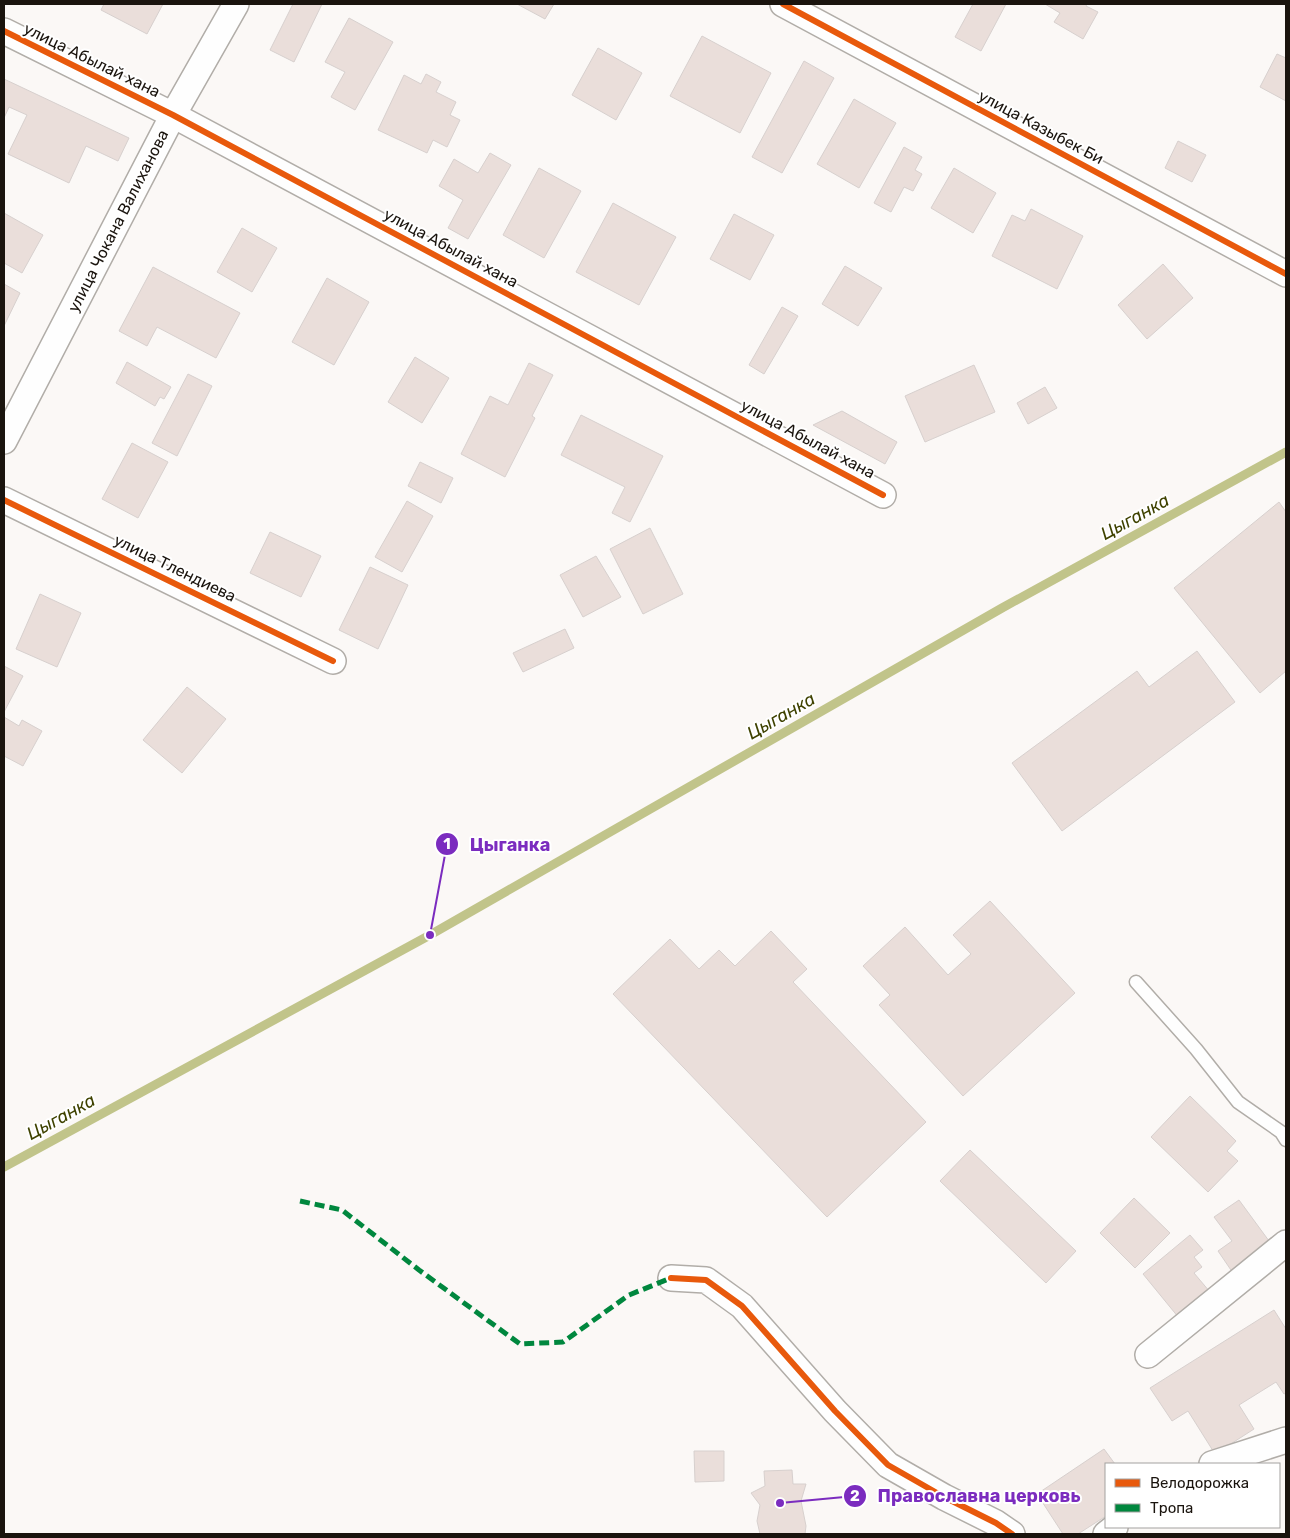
<svg xmlns="http://www.w3.org/2000/svg" width="1290" height="1538" font-family="Rubik,sans-serif">
<rect width="100%" height="100%" fill="#fbf8f6"/>
<g fill="none" stroke-linecap="round" stroke-linejoin="round">
<path stroke="#c1c48a" stroke-width="9" d="M 4,1167 L 430,935 L 1002,608 L 1286,452"/>
</g>
<g fill="#eadeda" stroke="#d7d0ce">
<path d="M 104,4 L 163,4 L 147,34 L 101,10 Z"/>
<path d="M 293,4 L 322,4 L 294,62 L 270,50 Z"/>
<path d="M 517,4 L 554,4 L 545,19 Z"/>
<path d="M 973,4 L 1006,4 L 981,51 L 955,37 Z"/>
<path d="M 1045,4 L 1087,4 L 1086,6 L 1098,12 L 1083,39 L 1054,22 L 1060,13 Z"/>
<path d="M 349,18 L 393,42 L 355,110 L 331,97 L 345,72 L 325,62 Z"/>
<path d="M 702,36 L 771,73 L 740,133 L 670,96 Z"/>
<path d="M 598,48 L 642,73 L 616,120 L 572,95 Z"/>
<path d="M 1277,54 L 1286,58 L 1286,101 L 1260,87 Z"/>
<path d="M 804,61 L 834,78 L 782,173 L 752,157 Z"/>
<path d="M 426,74 L 441,82 L 436,92 L 456,102 L 450,115 L 460,120 L 447,147 L 433,140 L 427,153 L 378,130 L 404,75 L 421,84 Z"/>
<path d="M 4,79 L 129,138 L 118,161 L 86,146 L 69,183 L 8,154 L 27,115 L 9,107 L 4,118 Z"/>
<path d="M 854,99 L 896,123 L 859,188 L 817,164 Z"/>
<path d="M 1178,141 L 1206,155 L 1192,182 L 1165,168 Z"/>
<path d="M 904,147 L 922,157 L 915,170 L 922,174 L 913,191 L 904,187 L 891,212 L 874,203 Z"/>
<path d="M 490,153 L 511,165 L 468,239 L 448,228 L 463,200 L 439,186 L 454,159 L 478,173 Z"/>
<path d="M 539,168 L 581,191 L 544,258 L 503,235 Z"/>
<path d="M 954,168 L 996,193 L 973,233 L 931,208 Z"/>
<path d="M 613,203 L 676,237 L 639,305 L 576,272 Z"/>
<path d="M 1031,209 L 1083,236 L 1057,289 L 992,256 L 1012,215 L 1025,221 Z"/>
<path d="M 4,213 L 43,235 L 22,273 L 4,263 Z"/>
<path d="M 734,214 L 774,235 L 750,280 L 710,259 Z"/>
<path d="M 242,228 L 277,248 L 252,292 L 217,272 Z"/>
<path d="M 1163,264 L 1193,298 L 1147,339 L 1118,305 Z"/>
<path d="M 845,266 L 882,288 L 858,326 L 822,304 Z"/>
<path d="M 153,267 L 240,313 L 216,358 L 157,327 L 147,346 L 119,331 Z"/>
<path d="M 327,278 L 369,302 L 334,365 L 292,342 Z"/>
<path d="M 4,284 L 20,293 L 4,326 Z"/>
<path d="M 782,307 L 798,316 L 764,374 L 749,365 Z"/>
<path d="M 415,357 L 449,378 L 422,423 L 388,402 Z"/>
<path d="M 127,362 L 171,387 L 164,399 L 160,397 L 155,406 L 116,383 Z"/>
<path d="M 529,363 L 553,375 L 532,416 L 535,418 L 505,477 L 461,454 L 490,396 L 508,405 Z"/>
<path d="M 974,365 L 995,412 L 925,442 L 905,396 Z"/>
<path d="M 188,374 L 212,386 L 177,456 L 152,443 Z"/>
<path d="M 1045,387 L 1057,408 L 1028,424 L 1017,403 Z"/>
<path d="M 842,411 L 897,442 L 885,464 L 813,425 Z"/>
<path d="M 581,415 L 663,456 L 630,522 L 612,513 L 625,487 L 561,455 Z"/>
<path d="M 132,443 L 168,462 L 138,518 L 102,499 Z"/>
<path d="M 420,462 L 453,478 L 441,503 L 408,486 Z"/>
<path d="M 407,501 L 433,516 L 402,572 L 375,557 Z"/>
<path d="M 1279,502 L 1286,512 L 1286,671 L 1260,693 L 1174,588 Z"/>
<path d="M 650,528 L 683,594 L 643,614 L 610,549 Z"/>
<path d="M 270,532 L 321,556 L 301,597 L 250,573 Z"/>
<path d="M 596,556 L 621,597 L 583,617 L 560,575 Z"/>
<path d="M 370,567 L 408,585 L 378,649 L 339,630 Z"/>
<path d="M 40,594 L 81,613 L 57,667 L 16,649 Z"/>
<path d="M 565,629 L 574,648 L 523,672 L 513,653 Z"/>
<path d="M 1197,651 L 1235,702 L 1062,831 L 1012,763 L 1137,671 L 1149,687 Z"/>
<path d="M 4,666 L 23,676 L 4,712 Z"/>
<path d="M 187,687 L 226,719 L 182,773 L 143,740 Z"/>
<path d="M 4,717 L 19,726 L 22,720 L 42,731 L 23,766 L 4,756 Z"/>
<path d="M 990,901 L 1075,993 L 963,1096 L 879,1005 L 890,995 L 863,966 L 905,927 L 948,975 L 971,954 L 953,935 Z"/>
<path d="M 771,931 L 807,969 L 793,982 L 926,1122 L 827,1217 L 613,994 L 670,939 L 699,969 L 719,950 L 735,966 Z"/>
<path d="M 1190,1096 L 1236,1141 L 1227,1151 L 1238,1161 L 1208,1192 L 1151,1137 Z"/>
<path d="M 970,1150 L 1076,1251 L 1046,1283 L 940,1181 Z"/>
<path d="M 1134,1198 L 1170,1233 L 1135,1268 L 1100,1233 Z"/>
<path d="M 1239,1200 L 1272,1245 L 1233,1273 L 1218,1251 L 1232,1241 L 1214,1217 Z"/>
<path d="M 1190,1235 L 1203,1250 L 1194,1257 L 1202,1267 L 1194,1273 L 1210,1292 L 1179,1318 L 1143,1274 Z"/>
<path d="M 1274,1310 L 1286,1329 L 1286,1393 L 1284,1394 L 1276,1382 L 1239,1405 L 1254,1429 L 1215,1454 L 1188,1411 L 1172,1421 L 1150,1388 Z"/>
<path d="M 1104,1449 L 1115,1464 L 1106,1464 L 1106,1516 L 1078,1534 L 1063,1534 L 1037,1494 Z"/>
<path d="M 694,1451 L 724,1451 L 724,1481 L 695,1482 Z"/>
<path d="M 792,1470 L 793,1484 L 806,1484 L 801,1501 L 806,1526 L 805,1534 L 760,1534 L 757,1521 L 760,1505 L 751,1493 L 765,1486 L 764,1471 Z"/>
</g>
<g fill="none" stroke-linecap="round" stroke-linejoin="round">
<g stroke="#b1ada8" stroke-width="15">
<path id="service" d="M 1136,982 L 1196,1049 L 1238,1102 L 1281,1132 L 1286,1140"/>
</g>
<g stroke="#b1ada8" stroke-width="28">
<g id="minor">
<path d="M 783,4 L 1286,274"/>
<path d="M 4,31 L 173,115 L 883,495"/>
<path d="M 4,441 L 173,115 L 236,4"/>
<path d="M 4,500 L 333,661"/>
<path d="M 671,1278 L 706,1280 L 742,1306 L 835,1411 L 888,1465 L 944,1497 L 996,1523 L 1012,1534"/>
<path d="M 1148,1355 L 1286,1243"/>
<path d="M 1212,1464 L 1286,1440"/>
<path d="M 1106,1534 L 1115,1527"/>
</g>
</g>
<use href="#service" stroke="#fefefe" stroke-width="12"/>
<use href="#minor" stroke="#fefefe" stroke-width="25"/>
<path stroke="#00873e" stroke-width="5" stroke-dasharray="10 5" stroke-linecap="butt" d="M 300,1201 L 342,1210 L 419,1270 L 520,1344 L 563,1342 L 629,1295 L 671,1278"/>
<g stroke="#fff" stroke-width="9">
<g id="cycleway">
<path d="M 783,4 L 1286,274"/>
<path d="M 4,31 L 173,115 L 883,495"/>
<path d="M 4,500 L 333,661"/>
<path d="M 671,1278 L 706,1280 L 742,1306 L 835,1411 L 888,1465 L 944,1497 L 996,1523 L 1012,1534"/>
</g>
</g>
<use href="#cycleway" stroke="#e8590c" stroke-width="6"/>
</g>
<g text-anchor="middle" dominant-baseline="central" stroke-width="4" stroke-linejoin="round" paint-order="stroke">
<g font-size="16" fill="#1a140e" stroke="#fff">
<text transform="translate(92 60) rotate(26)">улица Абылай хана</text>
<text transform="translate(1041 127) rotate(28)">улица Казыбек Би</text>
<text transform="translate(118 221) rotate(-63)">улица Чокана Валиханова</text>
<text transform="translate(451 248) rotate(28)">улица Абылай хана</text>
<text transform="translate(808 439) rotate(28)">улица Абылай хана</text>
<text transform="translate(175 568) rotate(26)">улица Тлендиева</text>
</g>
<g font-size="18" font-style="italic" fill="#3f4200" stroke="#fff">
<text transform="translate(1135 517) rotate(-29)">Цыганка</text>
<text transform="translate(781 716) rotate(-30)">Цыганка</text>
<text transform="translate(61 1117) rotate(-29)">Цыганка</text>
</g>
</g>
<path fill="none" stroke="#7b2cbf" stroke-width="2" d="M430 935L447 844M780 1503L855 1496"/>
<g fill="#7b2cbf" stroke="#fff" stroke-width="2">
<circle cx="430" cy="935" r="5"/>
<circle cx="780" cy="1503" r="5"/>
<circle cx="447" cy="844" r="12"/>
<circle cx="855" cy="1496" r="12"/>
</g>
<g font-size="15" text-anchor="middle" font-weight="bold" fill="#fff">
<text x="447" y="849">1</text>
<text x="855" y="1501">2</text>
</g>
<g font-size="18" text-anchor="middle" font-weight="bold" fill="#7b2cbf" stroke="#fff" stroke-width="4" stroke-linejoin="round" paint-order="stroke">
<text x="510" y="851">Цыганка</text>
<text x="979" y="1502">Православна церковь</text>
</g>
<rect width="1290" height="1538" fill="none" stroke="#1a140e" stroke-width="10"/>
<rect x="1105" y="1463" width="175" height="65" fill="#ffffff" stroke="#a3a19f"/>
<rect x="1115" y="1479" width="25" height="8" fill="#e8590c" stroke="#a3a19f"/>
<text x="1150" y="1488" font-size="15" fill="#1a140e">Велодорожка</text>
<rect x="1115" y="1504" width="25" height="8" fill="#00873e" stroke="#a3a19f"/>
<text x="1150" y="1513" font-size="15" fill="#1a140e">Тропа</text>
</svg>
